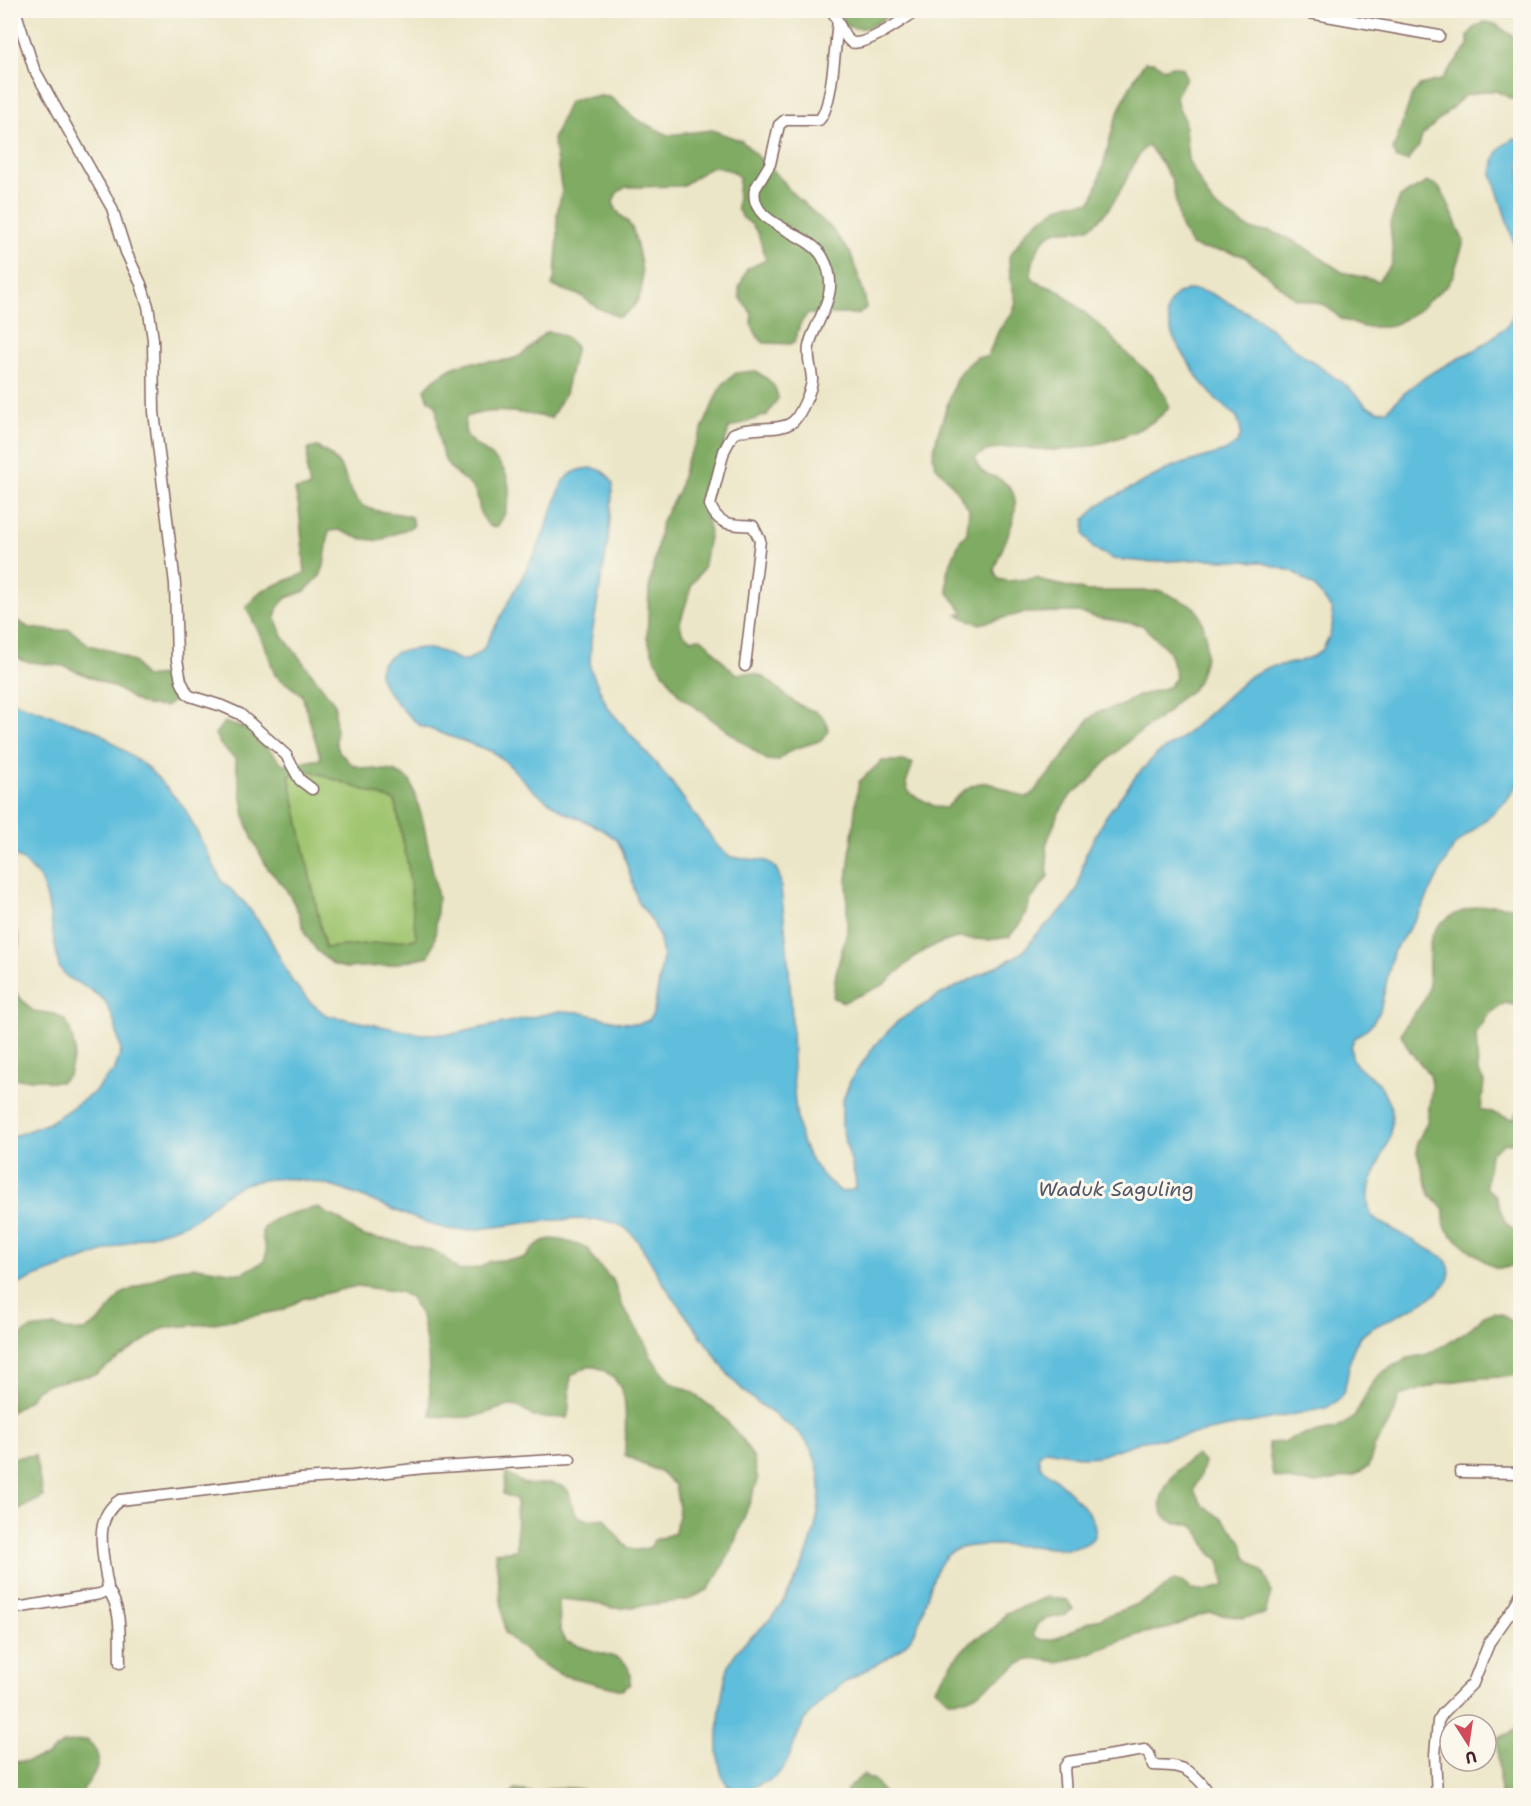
<svg xmlns="http://www.w3.org/2000/svg" width="1531" height="1806" font-family="'Shantell Sans',sans-serif">
<rect width="100%" height="100%" fill="#fbf7ec"/>
<filter id="ink" filterUnits="userSpaceOnUse"><feTurbulence type="fractalNoise" baseFrequency=".0167" numOctaves="2"/><feDisplacementMap in="SourceGraphic" scale="12" xChannelSelector="R" yChannelSelector="G"/><feConvolveMatrix kernelMatrix="1 2 1 2 8 2 1 2 1" color-interpolation-filters="sRGB"/></filter>
<filter id="wash" filterUnits="userSpaceOnUse"><feTurbulence type="fractalNoise" baseFrequency=".008" numOctaves="4" result="noise"/><feDisplacementMap in="SourceGraphic" scale="24" xChannelSelector="R" yChannelSelector="G"/><feGaussianBlur stdDeviation="1.35" result="paint"/><feColorMatrix in="noise" values="0 0 0 0 0 0 0 0 0 0 0 0 0 0 0 0 0 1.4 0 .05"/><feComposite in="paint" operator="in"/></filter>
<g filter="url(#wash)">
<rect width="100%" height="100%" fill="#ece6c8"/>
<path fill="#a1c671" stroke="#76724e" stroke-width="1.5" d="M 311,771 L 395,801 L 408,866 L 417,939 L 325,948 L 289,776 Z"/>
<g fill="#80ab63" stroke="#656547" stroke-width="1.5" fill-rule="evenodd">
<path d="M 838,11 L 897,11 C 875,20 873,34 846,26 Z"/>
<path d="M 1485,22 L 1495,24 L 1520,41 L 1520,102 L 1516,101 L 1505,95 L 1495,91 L 1484,91 L 1464,96 L 1422,136 L 1419,146 L 1408,161 L 1397,159 L 1393,150 L 1412,95 L 1420,85 L 1441,80 L 1468,46 L 1468,35 L 1475,27 Z"/>
<path d="M 1145,62 L 1155,62 L 1163,69 L 1172,66 L 1183,68 L 1186,78 L 1176,97 L 1178,106 L 1184,118 L 1188,160 L 1213,205 L 1250,229 L 1259,231 L 1271,231 L 1296,242 L 1342,272 L 1378,281 L 1391,265 L 1393,255 L 1390,223 L 1400,197 L 1427,182 C 1430,183 1433,183 1436,185 C 1447,192 1456,228 1464,241 L 1453,276 L 1448,285 L 1439,292 L 1415,313 L 1395,324 L 1385,327 L 1363,327 L 1341,319 L 1325,305 L 1294,298 L 1244,256 L 1224,251 L 1201,249 L 1191,245 L 1180,225 L 1172,180 L 1161,162 L 1148,145 C 1138,153 1136,161 1130,172 C 1120,192 1109,214 1090,227 C 1081,232 1068,230 1058,231 C 1040,234 1032,260 1031,276 L 1038,283 L 1058,290 L 1104,329 L 1128,355 L 1152,375 L 1166,397 L 1169,407 C 1150,433 1087,450 1055,450 C 1029,450 998,440 975,458 C 980,475 984,472 997,478 C 1036,496 1002,542 994,570 L 998,579 L 1008,581 L 1037,578 L 1046,582 L 1088,591 L 1162,591 L 1194,607 L 1200,615 L 1206,635 L 1206,656 L 1198,681 L 1192,690 L 1175,702 L 1168,712 L 1132,738 L 1108,760 L 1088,782 L 1071,795 L 1065,804 L 1058,814 L 1046,845 L 1048,876 L 1031,900 L 1022,921 L 1009,937 L 989,940 L 956,938 L 936,945 L 925,950 L 916,956 L 883,985 L 844,1002 L 833,998 L 836,973 L 847,932 L 847,880 L 857,793 L 859,782 L 882,761 L 902,761 L 913,763 L 906,783 L 909,793 L 936,807 L 946,808 C 958,796 972,778 991,784 C 1004,787 1013,796 1027,797 L 1035,791 L 1063,757 L 1089,719 L 1098,712 L 1120,706 L 1138,696 L 1168,687 L 1176,678 L 1171,657 L 1167,649 L 1142,625 L 1098,618 L 1078,612 L 1023,613 L 980,624 L 956,615 L 964,613 L 948,593 L 947,582 L 947,572 L 960,541 L 967,533 L 969,509 L 950,482 L 935,465 L 933,456 L 937,436 L 956,379 L 961,371 L 977,357 L 987,357 L 999,330 L 1013,312 L 1016,302 L 1010,278 L 1009,257 L 1027,230 L 1043,217 L 1060,207 L 1070,203 L 1091,202 C 1102,176 1107,148 1115,121 C 1122,100 1133,80 1145,62 Z"/>
<path d="M 600,96 L 610,97 L 636,119 L 668,135 L 712,130 L 742,141 L 784,182 L 790,191 L 831,228 L 851,254 L 865,297 L 866,308 L 858,314 L 807,314 L 800,324 L 795,341 L 791,344 L 764,343 L 758,337 L 751,324 L 752,314 L 740,298 L 739,288 L 747,269 L 766,260 L 758,233 L 751,224 L 743,218 L 737,209 L 739,177 L 731,171 L 722,168 L 711,167 L 682,186 L 626,187 L 617,193 L 613,202 C 618,218 626,216 632,228 C 635,233 635,241 637,246 C 644,273 649,303 619,317 L 598,308 L 581,296 L 552,286 L 555,276 L 558,236 L 557,214 L 562,191 L 553,139 L 569,102 L 579,98 Z"/>
<path d="M 547,332 C 561,332 567,337 576,347 L 565,394 L 551,418 C 523,413 493,407 466,417 C 460,444 480,444 495,459 C 515,477 512,507 497,527 L 489,526 C 486,522 483,518 481,514 C 478,506 479,498 475,491 C 468,480 455,476 448,465 C 437,449 439,424 436,405 L 428,399 L 425,389 C 436,376 456,363 473,362 C 487,361 502,363 515,358 C 529,353 535,339 547,332 Z"/>
<path d="M 754,371 C 767,377 776,384 778,398 L 767,415 L 729,428 L 705,511 L 710,532 L 703,569 L 692,584 L 680,623 L 682,633 L 691,639 L 701,638 C 715,648 722,665 737,674 C 768,668 776,692 799,705 C 806,709 815,710 821,715 C 827,720 827,725 828,732 L 822,740 L 794,749 L 785,754 L 778,761 L 767,760 L 679,695 L 655,660 L 647,638 L 649,589 L 662,521 L 678,492 L 686,462 L 701,432 L 718,392 L 724,383 L 736,373 Z"/>
<path d="M 317,447 C 326,452 336,458 341,468 C 348,479 351,497 362,505 C 375,514 396,511 411,517 L 414,525 C 403,533 391,533 380,541 L 358,538 L 339,530 L 329,531 L 324,566 L 320,576 L 305,591 L 286,598 L 278,607 L 275,617 L 282,635 L 335,704 L 336,743 L 340,753 L 353,765 L 363,768 L 393,771 L 402,775 L 411,782 L 423,821 L 438,898 L 435,938 L 429,956 L 386,966 L 345,968 L 334,965 L 317,951 L 305,934 L 299,914 L 289,894 L 283,885 L 268,869 L 253,840 L 246,821 L 235,759 L 220,744 L 215,734 L 224,722 L 250,730 L 284,765 L 321,759 L 302,695 L 275,675 L 265,645 L 246,607 L 261,591 L 305,573 L 299,508 L 295,490 L 310,487 L 307,472 L 308,449 ZM 311,771 L 395,801 L 408,866 L 416,939 L 325,948 L 289,776 Z"/>
<path d="M 10,616 L 29,628 L 58,631 L 69,629 L 89,645 L 115,652 L 135,663 L 144,677 L 164,675 L 173,686 L 174,700 L 166,707 L 145,705 L 134,700 L 116,688 L 64,666 L 23,661 L 11,654 Z"/>
<path d="M 1493,905 L 1520,908 L 1520,1006 L 1505,1003 L 1488,1015 L 1476,1034 L 1478,1071 L 1484,1082 L 1481,1110 L 1514,1119 L 1520,1107 L 1520,1142 L 1505,1143 L 1490,1154 L 1486,1187 L 1496,1197 L 1505,1222 L 1520,1236 L 1520,1261 C 1513,1265 1507,1269 1498,1268 C 1490,1267 1450,1236 1446,1228 C 1443,1222 1444,1216 1444,1209 L 1430,1195 L 1417,1153 L 1417,1143 L 1427,1122 L 1432,1085 L 1430,1075 L 1410,1051 L 1401,1034 C 1407,1018 1424,1007 1428,991 C 1431,974 1426,956 1431,939 C 1438,915 1472,906 1493,905 Z"/>
<path d="M 10,921 C 22,937 22,944 11,961 Z"/>
<path d="M 11,984 L 18,996 L 33,1011 L 55,1014 L 65,1020 L 70,1029 L 75,1051 L 69,1075 L 60,1082 L 50,1082 L 41,1079 L 11,1079 Z"/>
<path d="M 319,1207 L 327,1214 L 338,1218 L 357,1233 L 367,1237 L 390,1240 L 434,1251 L 444,1257 L 459,1271 L 481,1267 L 490,1261 L 525,1258 C 529,1254 533,1248 538,1244 C 552,1233 574,1244 589,1249 L 593,1259 L 614,1282 L 621,1304 L 646,1344 L 650,1355 L 656,1364 L 670,1382 L 692,1392 L 720,1414 L 728,1423 L 742,1439 L 753,1457 L 758,1480 L 731,1552 L 708,1590 L 687,1600 L 623,1608 L 613,1608 L 593,1602 L 559,1599 L 560,1631 L 565,1641 C 576,1645 586,1649 597,1652 C 618,1658 632,1658 630,1684 L 622,1690 L 561,1675 L 535,1660 L 505,1633 L 495,1552 L 517,1550 L 516,1499 L 503,1494 L 506,1473 C 512,1477 520,1482 527,1484 C 540,1487 546,1478 564,1487 C 576,1492 564,1513 586,1519 C 591,1520 599,1518 605,1518 C 613,1527 622,1550 636,1550 C 641,1550 646,1548 651,1547 L 654,1540 L 675,1533 L 679,1508 L 675,1485 L 658,1471 L 625,1455 C 625,1436 627,1416 624,1398 C 621,1382 604,1364 587,1367 C 582,1369 576,1373 571,1376 L 568,1418 L 533,1417 C 512,1394 494,1415 470,1417 C 458,1418 444,1416 431,1416 L 428,1353 L 421,1315 L 410,1297 L 400,1292 L 357,1286 L 302,1299 L 283,1310 L 209,1324 L 171,1327 L 160,1330 L 96,1374 L 45,1385 L 36,1390 L 30,1399 L 11,1412 L 11,1358 L 22,1335 L 30,1329 L 56,1326 L 65,1330 L 84,1331 L 101,1320 L 121,1294 L 176,1269 L 197,1267 L 230,1272 L 242,1273 L 265,1261 C 265,1258 266,1254 266,1251 C 265,1244 261,1239 262,1232 C 267,1215 304,1211 319,1207 Z"/>
<path d="M 1493,1312 L 1503,1315 L 1520,1328 L 1520,1367 L 1514,1376 L 1469,1379 L 1438,1384 L 1399,1396 L 1394,1414 L 1375,1446 L 1368,1467 L 1353,1476 L 1317,1483 L 1297,1482 L 1273,1476 L 1268,1443 L 1284,1442 L 1294,1437 L 1338,1428 L 1354,1417 L 1370,1387 L 1377,1377 L 1386,1370 L 1405,1359 L 1428,1354 L 1448,1343 L 1467,1331 L 1484,1316 Z"/>
<path d="M 35,1455 L 43,1497 L 20,1509 L 11,1512 L 11,1458 Z"/>
<path d="M 1196,1455 L 1204,1462 C 1202,1473 1197,1481 1194,1491 L 1203,1506 L 1221,1518 L 1235,1533 L 1242,1542 L 1245,1557 L 1263,1572 L 1268,1582 L 1271,1593 L 1265,1614 L 1243,1618 L 1211,1613 L 1200,1615 L 1171,1628 L 1140,1634 L 1080,1657 L 1059,1662 L 1038,1659 L 1028,1660 L 1019,1664 L 975,1695 L 966,1699 L 948,1700 L 935,1688 L 958,1655 L 973,1640 L 992,1629 L 1000,1622 L 1006,1613 L 1047,1597 L 1067,1600 L 1073,1609 L 1065,1615 L 1046,1619 L 1037,1624 L 1033,1634 L 1037,1639 C 1061,1643 1070,1629 1090,1622 C 1112,1613 1135,1607 1155,1595 C 1162,1590 1167,1584 1174,1580 L 1184,1583 L 1191,1590 L 1203,1591 L 1225,1586 L 1219,1560 C 1202,1549 1205,1536 1194,1527 C 1187,1522 1178,1524 1171,1521 C 1142,1506 1180,1463 1196,1455 Z"/>
<path d="M 1520,1728 L 1520,1795 L 1500,1795 L 1497,1739 Z"/>
<path d="M 87,1740 C 111,1763 91,1773 81,1795 L 11,1795 L 11,1762 L 27,1761 L 47,1756 L 55,1749 L 65,1743 Z"/>
<path d="M 863,1775 L 874,1780 L 885,1795 L 846,1795 L 847,1789 Z"/>
<path d="M 555,1788 C 568,1788 583,1787 592,1795 L 510,1795 L 515,1790 L 535,1793 Z"/>
</g>
<g fill="#5ebedc" stroke="#546e84" stroke-width="1.5">
<path d="M 1513,139 L 1520,140 L 1520,262 L 1492,174 L 1495,157 L 1501,147 Z"/>
<path d="M 1187,290 L 1197,290 L 1210,293 L 1259,319 L 1296,350 L 1347,386 L 1367,406 L 1378,411 L 1387,410 L 1412,386 L 1433,372 L 1482,346 L 1509,324 L 1520,298 L 1520,781 L 1506,801 L 1484,821 L 1455,845 L 1444,864 L 1420,912 L 1393,952 L 1380,1011 L 1371,1025 L 1354,1039 L 1351,1047 L 1352,1057 L 1357,1066 L 1379,1083 L 1392,1110 L 1391,1134 L 1370,1185 L 1368,1203 L 1371,1215 L 1382,1223 L 1443,1257 C 1474,1291 1389,1316 1369,1330 C 1341,1348 1354,1384 1338,1400 C 1335,1403 1329,1406 1326,1408 L 1183,1436 L 1142,1441 L 1099,1456 L 1084,1457 L 1047,1450 L 1040,1453 L 1038,1457 L 1040,1466 C 1060,1484 1135,1539 1068,1549 C 1043,1548 975,1540 955,1550 C 928,1563 928,1612 913,1635 C 899,1657 863,1669 841,1685 C 828,1695 813,1708 804,1722 C 789,1747 792,1774 761,1784 C 754,1787 743,1790 735,1789 C 706,1783 721,1686 729,1665 C 737,1645 756,1635 770,1619 C 802,1582 833,1504 814,1456 C 805,1433 790,1427 772,1413 C 758,1404 743,1391 732,1379 C 724,1370 718,1359 711,1350 C 694,1326 676,1303 660,1278 C 651,1263 639,1238 625,1228 C 603,1211 522,1223 495,1227 C 483,1228 471,1231 460,1230 C 442,1230 425,1222 409,1216 C 362,1197 309,1170 257,1181 C 238,1184 226,1193 211,1206 C 207,1209 203,1214 198,1217 C 182,1228 158,1232 140,1238 C 104,1251 68,1265 32,1278 L 11,1288 L 11,1137 L 49,1123 L 93,1093 L 115,1069 L 121,1051 L 115,1023 L 105,1001 L 89,989 L 67,977 L 59,967 L 47,898 L 40,879 L 23,860 L 11,854 L 11,701 L 97,731 L 148,768 L 184,807 L 222,881 L 245,903 L 268,935 L 292,981 L 309,1001 L 326,1015 L 420,1034 L 453,1034 L 560,1011 L 578,1012 L 620,1022 L 639,1024 L 649,1020 L 654,1011 L 663,957 L 660,939 L 652,921 L 638,902 L 623,852 L 617,840 L 600,828 L 564,812 L 535,792 L 507,763 L 493,752 L 419,725 L 402,709 L 385,688 L 379,675 L 382,663 L 397,652 L 422,648 L 440,651 L 460,660 L 468,660 L 482,651 L 538,548 L 563,481 C 578,465 603,462 613,484 L 608,541 L 591,640 L 590,668 L 608,708 L 669,779 L 719,848 L 731,857 L 767,861 L 776,868 L 780,878 C 784,919 789,960 791,1001 C 794,1045 790,1091 800,1134 C 805,1157 823,1179 842,1192 L 852,1190 L 856,1187 L 855,1177 L 842,1128 L 842,1103 L 851,1079 L 875,1045 L 898,1021 L 938,996 L 1013,958 L 1024,951 L 1036,935 L 1068,904 L 1077,890 L 1086,854 L 1104,819 L 1136,776 L 1157,754 L 1183,737 L 1250,676 L 1269,667 L 1298,662 L 1314,656 L 1322,650 L 1330,635 L 1333,621 L 1332,610 L 1315,587 L 1294,572 L 1260,562 L 1209,559 L 1147,562 L 1113,559 L 1093,548 L 1084,534 L 1085,520 L 1098,505 L 1172,467 L 1225,451 L 1237,443 L 1241,435 L 1240,425 L 1237,417 L 1217,400 L 1200,381 L 1173,337 L 1167,314 L 1169,304 L 1176,295 Z"/>
</g>
</g>
<g filter="url(#ink)">
<g fill="none" stroke-linecap="round" stroke-linejoin="round">
<g stroke="#836562" stroke-width="13">
<g id="street">
<path d="M 15,10 L 34,69 L 112,208 L 126,252 L 141,284 L 148,306 L 153,339 L 154,412 L 175,584 L 177,660 L 181,681 L 187,693 L 190,696 L 222,706 L 240,714 L 286,755 L 300,780 L 312,789"/>
<path d="M 832,10 C 836,18 845,39 851,42 C 863,48 906,18 918,10"/>
<path d="M 1293,10 L 1439,36"/>
<path d="M 745,666 L 760,540 L 753,526 C 732,524 719,527 710,505 L 724,451 L 733,434 C 750,425 778,432 791,423 C 799,419 813,387 812,378 C 811,367 807,358 809,347 C 810,339 814,332 817,325 C 829,300 837,282 822,256 C 807,231 748,225 755,189 L 770,164 L 779,125 L 785,120 L 819,120 C 833,107 835,42 838,21"/>
<path d="M 1460,1472 L 1520,1473"/>
<path d="M 108,1590 C 123,1610 119,1639 120,1663"/>
<path d="M 10,1609 L 100,1594 L 108,1590 C 108,1585 107,1581 106,1576 C 102,1549 94,1517 120,1500 L 301,1479 L 352,1476 L 424,1468 L 570,1459"/>
<path d="M 1066,1795 L 1064,1768 L 1068,1762 L 1145,1750 L 1149,1754 L 1153,1765 C 1161,1766 1170,1765 1177,1767 C 1190,1770 1205,1783 1209,1796"/>
<path d="M 1437,1796 L 1435,1755 L 1438,1721 L 1443,1713 L 1473,1683 L 1490,1641 L 1515,1606 L 1520,1595"/>
</g>
</g>
<use href="#street" stroke="#fff" stroke-width="10"/>
</g>
</g>
<g text-anchor="middle" dominant-baseline="central" stroke-width="6" stroke-linejoin="round" paint-order="stroke">
<g font-size="20" font-style="italic" fill="#515769" stroke="#fbf7ec">
<text x="1116" y="1189">Waduk Saguling</text>
</g>
</g>
<rect width="1531" height="1806" fill="none" stroke="#fbf7ec" stroke-width="36"/>
<g transform="translate(1468 1743) rotate(168)"><circle r="28" fill="#fbf7ec" stroke="#b4a19f" stroke-width="1.5"/>
<path d="M0-4.5L10 22L0 15L-10 22Z" fill="#d1495b"/>
<text y="-9" font-size="16" font-weight="bold" text-anchor="middle" fill="#4a1f2b">U</text>
</g>
</svg>
